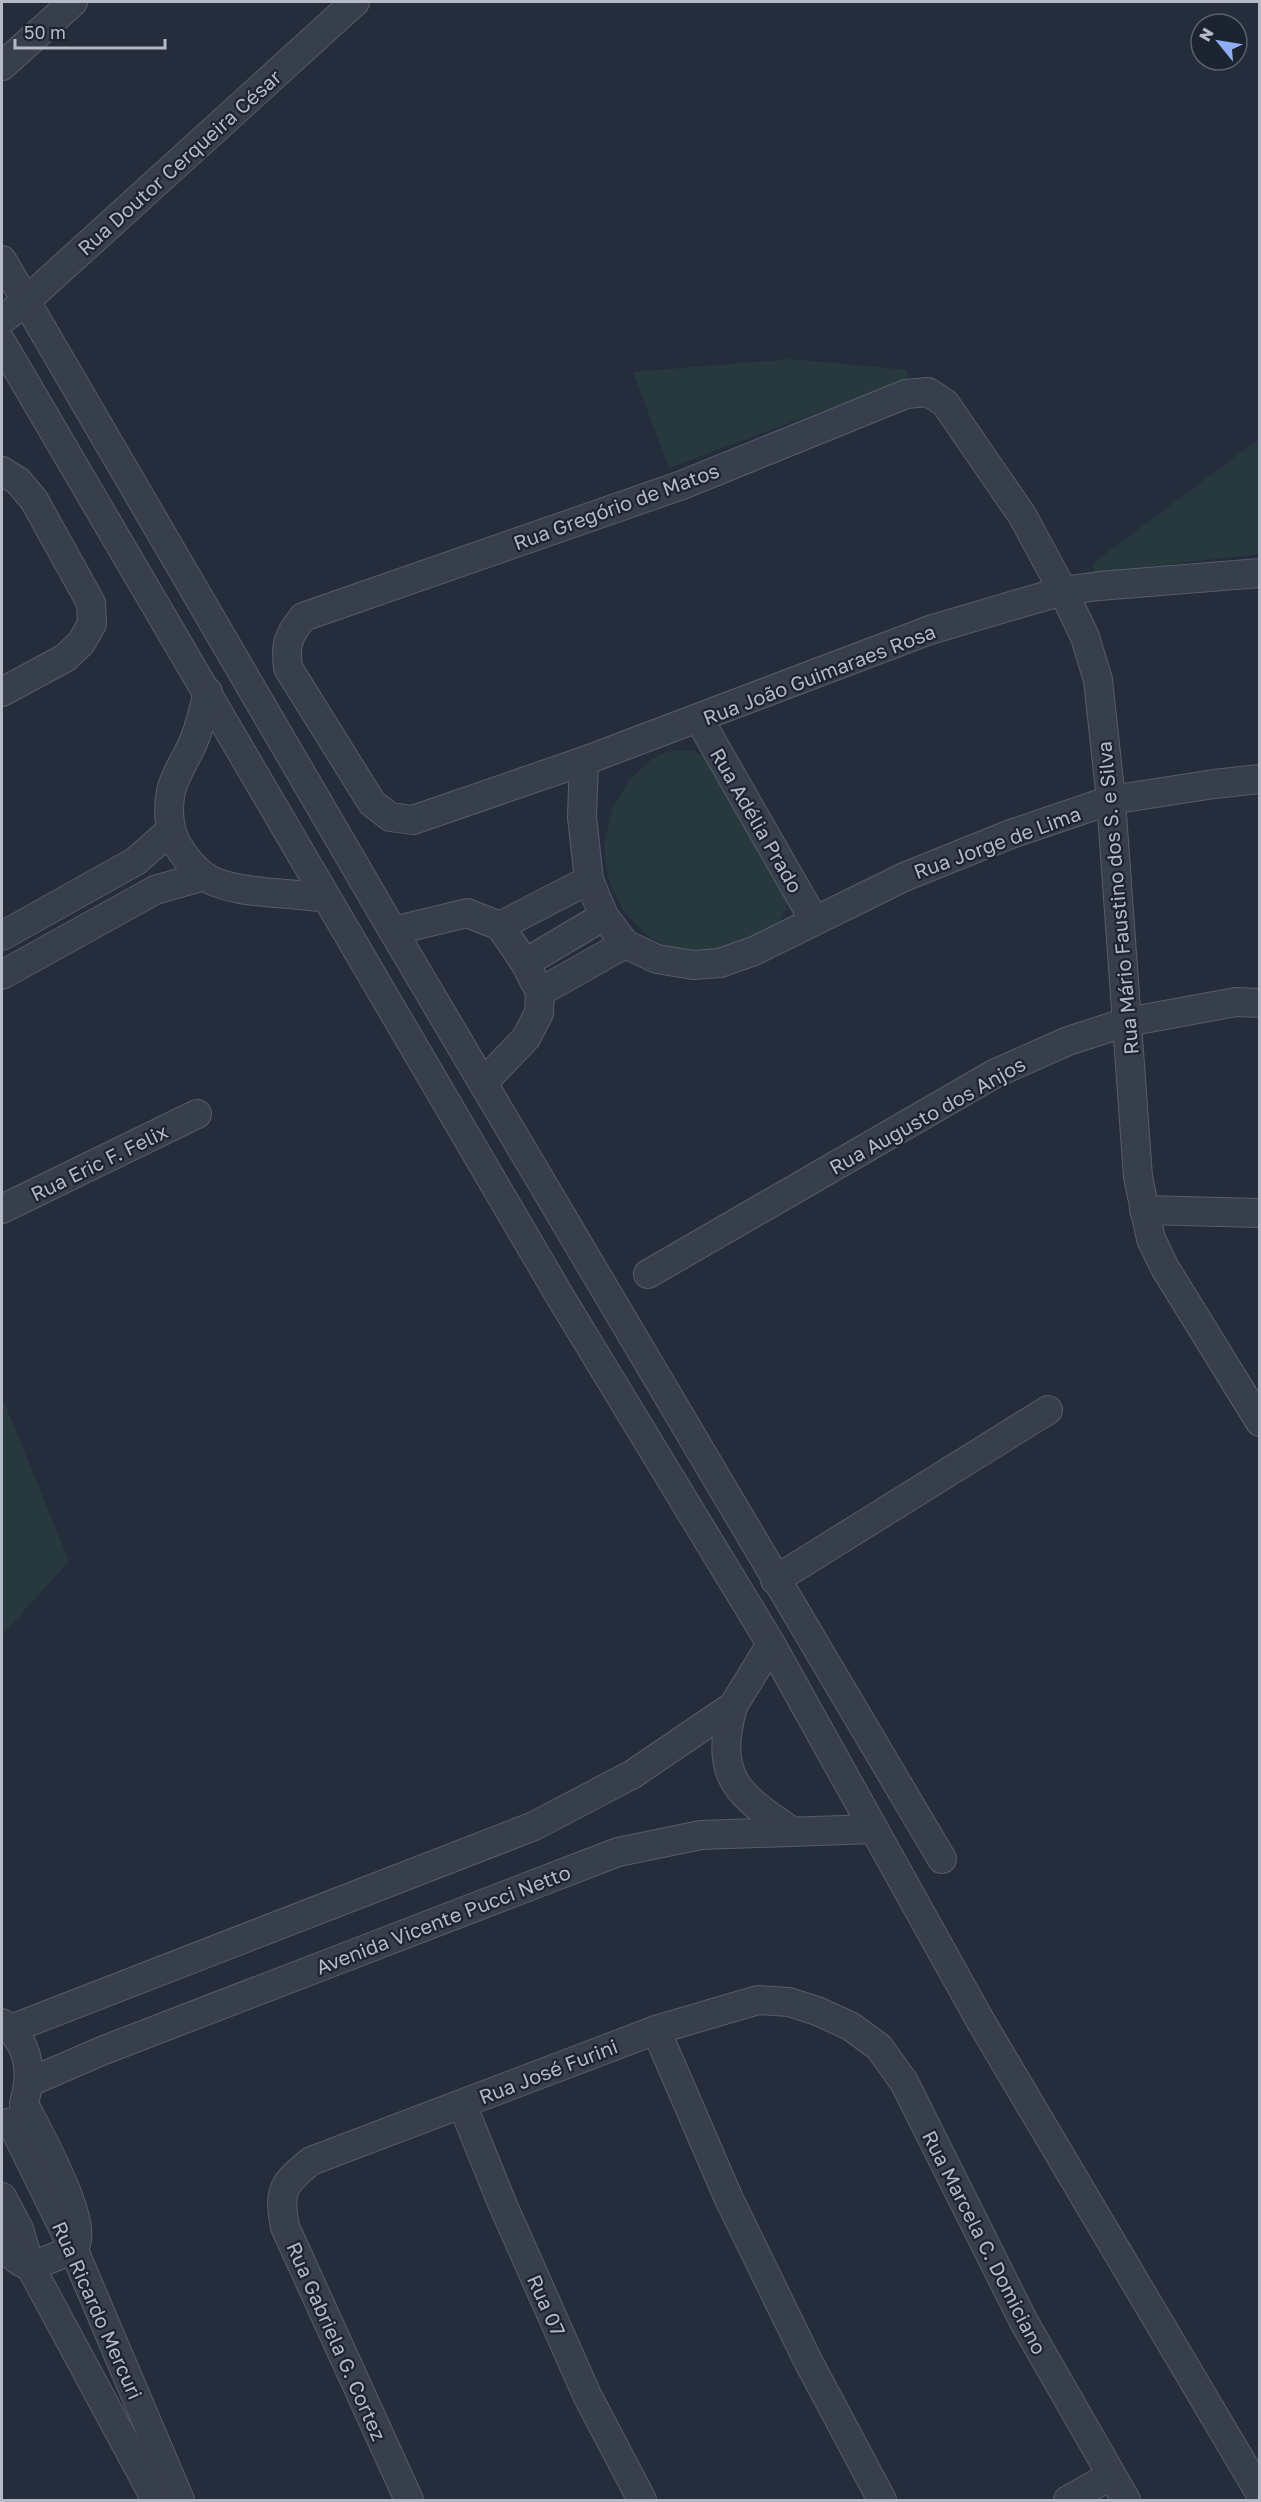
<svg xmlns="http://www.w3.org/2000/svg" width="1261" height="2502" font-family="'Golos Text',sans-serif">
<rect width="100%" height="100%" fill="#252d3c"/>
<g fill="#27393d">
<path d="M 791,359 L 907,370 L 908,379 L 669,468 L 633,372 Z"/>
<path d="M 1259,439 L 1259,554 L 1095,573 L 1092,564 Z"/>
<path d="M 679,750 L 693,751 L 706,757 L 789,887 L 786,908 L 777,927 L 745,952 L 676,951 L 646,935 L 623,910 L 608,878 L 604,844 L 612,810 L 629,780 L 653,758 L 666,752 Z"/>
<path d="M 2,1397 L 69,1561 L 2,1635 Z"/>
</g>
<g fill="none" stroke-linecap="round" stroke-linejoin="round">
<g stroke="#565d6a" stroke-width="30">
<g id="minor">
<path d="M 2,66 L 73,2"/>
<path d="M 2,260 L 393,931 L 942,1859"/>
<path d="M 2,320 L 26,301 L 355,2"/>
<path d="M 2,343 L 561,1298 L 771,1644 L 980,2020 L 1260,2493"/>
<path d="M 2,471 L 18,481 L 34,500 L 91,603 L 92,624 L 81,643 L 65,658 L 2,692"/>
<path d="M 1260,573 L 1099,586 L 1063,591 L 1028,601 L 930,630 L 584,761 L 413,820 L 390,817 L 372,803 L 288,668 C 285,644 288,636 303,617 L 682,485 L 906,394 L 928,392 L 945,403 L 1022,515 L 1063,591 L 1085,637 L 1098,680 L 1111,800 L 1138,1177 L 1151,1239 L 1165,1268 L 1260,1422"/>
<path d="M 208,692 C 203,710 200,728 192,745 C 185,761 175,774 171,791 C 167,812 169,835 182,852 C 188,861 196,870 204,876 C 231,895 291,892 326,898"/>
<path d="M 699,719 L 814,920"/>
<path d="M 584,761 L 582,817 L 589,880 L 604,916 L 625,944 L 657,959 L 693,965 L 720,963 L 754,951 L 904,877 L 1011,834 L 1111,800 L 1214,784 L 1260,779"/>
<path d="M 500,926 L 589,880"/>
<path d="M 393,931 L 467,913 L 500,926 L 525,963 L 540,992 L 539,1013 L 526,1038 L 483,1083"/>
<path d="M 2,936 L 136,861 L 171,830"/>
<path d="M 525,963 L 604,916"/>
<path d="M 2,975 L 155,890 L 204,876"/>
<path d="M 540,992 L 625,944"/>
<path d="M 2,1209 L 197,1114"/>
<path d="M 1144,1210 L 1260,1213"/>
<path d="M 648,1274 L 994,1074 L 1068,1041 L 1127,1022 L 1236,1002 L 1260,1003"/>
<path d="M 775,1580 L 1048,1410"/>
<path d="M 733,1706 C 714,1776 736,1794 792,1831"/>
<path d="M 2,2023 C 28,2041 33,2069 25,2099"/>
<path d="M 11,2029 L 534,1826 L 633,1774 L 733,1706 L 771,1644"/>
<path d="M 656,2030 L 729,2199 L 808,2361 L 882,2500"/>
<path d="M 30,2082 L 104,2050 L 618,1852 L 701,1835 L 873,1829"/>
<path d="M 462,2104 L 502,2203 L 587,2395 L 642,2500"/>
<path d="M 11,2122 L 73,2248 L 180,2500"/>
<path d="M 2,2197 L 19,2229 L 30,2266 L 156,2500"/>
<path d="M 2,2240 C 10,2254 15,2261 30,2266 C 43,2261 62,2256 73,2248 C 94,2230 35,2126 24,2104"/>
<path d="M 409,2500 L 285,2227 C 278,2190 283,2184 311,2161 L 656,2030 L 758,2000 L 789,2002 L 817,2011 L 850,2026 L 879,2047 L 904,2082 L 1024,2322 L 1126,2500"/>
<path d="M 1068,2500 L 1110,2476"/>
</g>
</g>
<use href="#minor" stroke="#383f4c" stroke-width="28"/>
</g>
<g text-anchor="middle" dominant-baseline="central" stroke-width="4.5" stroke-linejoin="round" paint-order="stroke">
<g font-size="20" fill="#b4bac7" stroke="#1d2431">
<text transform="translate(179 162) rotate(-42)">Rua Doutor Cerqueira César</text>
<text transform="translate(616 506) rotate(-20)">Rua Gregório de Matos</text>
<text transform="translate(819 674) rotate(-21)">Rua João Guimaraes Rosa</text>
<text transform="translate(757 820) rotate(60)">Rua Adélia Prado</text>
<text transform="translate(997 842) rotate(-20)">Rua Jorge de Lima</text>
<text transform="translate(1117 898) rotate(-95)">Rua Mário Faustino dos S. e Silva</text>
<text transform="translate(927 1115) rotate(-29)">Rua Augusto dos Anjos</text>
<text transform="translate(99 1162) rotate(-26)">Rua Eric F. Felix</text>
<text transform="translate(443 1919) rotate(-21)">Avenida Vicente Pucci Netto</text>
<text transform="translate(548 2071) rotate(-21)">Rua José Furini</text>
<text transform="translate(985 2242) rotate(63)">Rua Marcela C. Domiciano</text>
<text transform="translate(547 2305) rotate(66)">Rua 07</text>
<text transform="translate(98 2310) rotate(66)">Rua Ricardo Mercuri</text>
<text transform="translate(337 2341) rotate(66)">Rua Gabriela G. Cortez</text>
</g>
</g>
<rect width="1261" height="2502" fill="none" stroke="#b4bac7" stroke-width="6"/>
<g transform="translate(1219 42) rotate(300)"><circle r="28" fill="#1d2431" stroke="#59606d" stroke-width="1.5"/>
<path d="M0-4.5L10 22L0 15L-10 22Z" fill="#8eaef3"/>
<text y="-9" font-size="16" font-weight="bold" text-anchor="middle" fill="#b4bac7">N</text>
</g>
<path d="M15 39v9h150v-9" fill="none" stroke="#b4bac7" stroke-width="3"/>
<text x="24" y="39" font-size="18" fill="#b4bac7" stroke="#1d2431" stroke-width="4.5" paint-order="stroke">50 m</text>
</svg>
